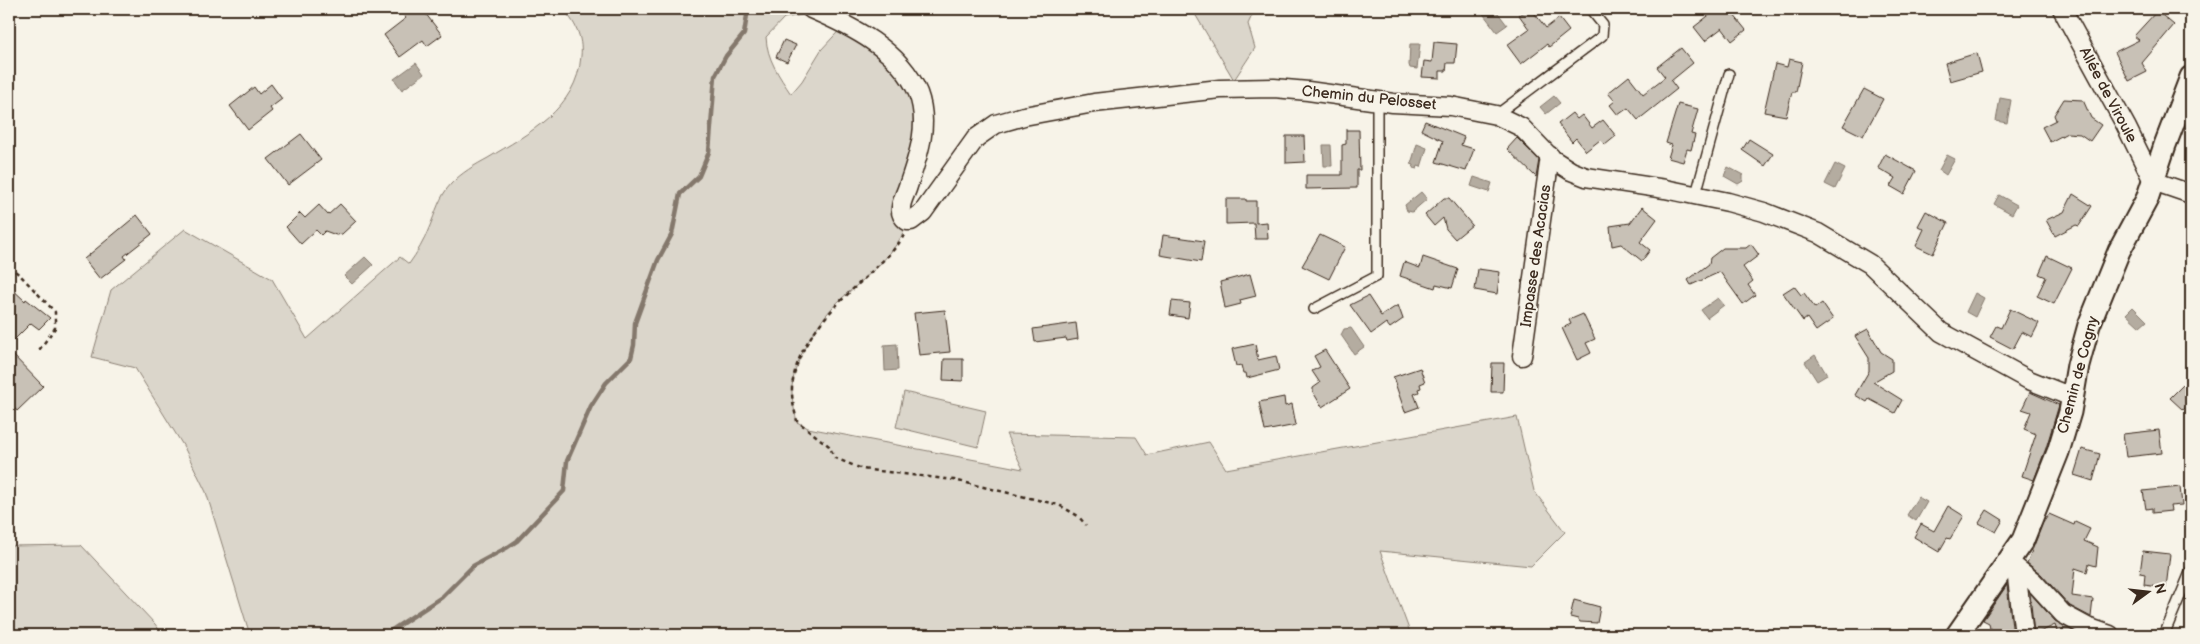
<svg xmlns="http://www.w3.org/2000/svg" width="2200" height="644" font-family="'Balsamiq Sans',sans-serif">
<rect width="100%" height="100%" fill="#f7f3e8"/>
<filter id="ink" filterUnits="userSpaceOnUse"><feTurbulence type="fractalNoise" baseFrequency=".02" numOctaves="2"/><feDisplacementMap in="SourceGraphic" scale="10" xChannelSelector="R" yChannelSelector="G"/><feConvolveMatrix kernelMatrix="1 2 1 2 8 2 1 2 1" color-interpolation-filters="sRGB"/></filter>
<g filter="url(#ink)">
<g fill="#dbd6cb" stroke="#8b8074">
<path d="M 562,9 L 855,9 L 853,15 L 837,9 L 784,18 L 766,37 C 767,59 779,76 791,94 L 802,81 L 821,50 L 845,24 L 877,44 L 920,103 L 901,205 L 908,222 C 896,255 867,276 841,299 C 821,317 798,353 793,380 C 790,394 794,408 797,422 L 808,428 L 1023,469 L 1006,434 L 1136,437 L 1147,455 L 1209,442 L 1226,469 L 1517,417 L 1534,491 L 1565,532 L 1531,566 L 1380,551 L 1411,635 L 250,635 L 206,492 L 184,447 L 135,368 L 92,357 L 111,290 L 185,229 L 272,279 L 307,339 L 400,257 L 409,264 C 417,253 424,241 429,228 C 436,212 439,197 451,184 C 461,173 475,165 488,158 C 529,133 577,109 581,56 C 583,37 575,21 562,9 Z"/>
<path d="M 1192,9 L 1255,9 L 1248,24 L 1255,48 L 1234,80 Z"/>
<path d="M 904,392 L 986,411 L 978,447 L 896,427 Z"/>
<path d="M 81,545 L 155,624 L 163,635 L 9,635 L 9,546 Z"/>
</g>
<g fill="#b4aca0" stroke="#84786c">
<path d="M 1484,9 L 1495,9 L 1507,25 L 1497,32 L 1481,11 Z"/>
<path d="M 1410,44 L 1420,44 L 1417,69 L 1410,68 L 1409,65 Z"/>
<path d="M 416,63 L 424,74 L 402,90 L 394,79 Z"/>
<path d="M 1554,96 L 1560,103 L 1546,114 L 1540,107 Z"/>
<path d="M 2000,98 L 2011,100 L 2007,123 L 1996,121 Z"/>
<path d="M 1417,144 L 1427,148 L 1421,167 L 1418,166 L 1417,169 L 1413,168 L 1414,165 L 1411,164 Z"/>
<path d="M 1323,145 L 1331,145 L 1332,166 L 1324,166 Z"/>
<path d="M 1947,155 L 1955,159 L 1946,175 L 1939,170 Z"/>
<path d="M 1835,164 L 1845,169 L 1835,189 L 1825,184 Z"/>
<path d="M 1728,167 L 1743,175 L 1743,181 L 1738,184 L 1724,176 Z"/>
<path d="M 1474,177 L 1492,183 L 1489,192 L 1471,186 Z"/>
<path d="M 1421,192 L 1427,199 L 1412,212 L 1407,211 L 1405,205 Z"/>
<path d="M 1999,195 L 2017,205 L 2012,214 L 1994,204 Z"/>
<path d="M 365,257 L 373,265 L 352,284 L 344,276 Z"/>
<path d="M 1975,293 L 1984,298 L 1975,317 L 1966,312 Z"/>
<path d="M 1718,298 L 1724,305 L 1707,318 L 1701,310 Z"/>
<path d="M 2133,307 L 2147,321 L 2140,327 L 2126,314 Z"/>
<path d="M 1351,328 L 1364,347 L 1354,354 L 1341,335 L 1344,329 Z"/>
<path d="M 897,344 L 898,370 L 885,371 L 884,345 Z"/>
<path d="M 1815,355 L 1827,375 L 1817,381 L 1805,362 Z"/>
<path d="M 1918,497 L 1927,502 L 1916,521 L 1907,515 Z"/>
</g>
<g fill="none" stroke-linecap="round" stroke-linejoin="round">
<path stroke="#84786c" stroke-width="4.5" d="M 390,635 L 392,630 L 442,597 L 473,566 L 508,547 L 517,541 L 564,491 L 567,461 L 591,406 L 606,383 L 631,358 L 634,345 L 635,323 L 658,260 L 672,234 L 680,194 L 699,176 L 709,152 L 715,76 L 726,56 L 744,34 L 748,9"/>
</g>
<g fill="#c8c1b6" stroke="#3b2a1e">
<path d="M 398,9 L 422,9 L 442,35 L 427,46 L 423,40 L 400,57 L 384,35 L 406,18 Z"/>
<path d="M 1528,9 L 1531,9 L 1546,28 L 1559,18 L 1569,31 L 1549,47 L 1547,44 L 1521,64 L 1507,45 L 1529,29 L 1519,15 Z"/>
<path d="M 1717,9 L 1729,9 L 1746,30 L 1732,41 L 1722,28 L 1705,41 L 1694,27 Z"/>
<path d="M 2157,11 L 2174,25 L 2142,63 L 2147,72 L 2129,81 L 2115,52 L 2139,40 L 2134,36 Z"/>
<path d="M 784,40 L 796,45 L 787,62 L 776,57 Z"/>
<path d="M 1434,42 L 1457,44 L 1455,63 L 1447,63 L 1446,71 L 1440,71 L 1440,78 L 1422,77 L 1424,61 L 1432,62 Z"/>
<path d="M 1681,48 L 1693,63 L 1671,81 L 1677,89 L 1638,120 L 1628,108 L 1618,115 L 1610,105 L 1615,101 L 1608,93 L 1629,76 L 1643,94 L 1665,77 L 1657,67 Z"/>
<path d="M 1977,53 L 1982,72 L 1950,81 L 1945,63 Z"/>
<path d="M 1789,59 L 1802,62 L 1796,92 L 1792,92 L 1786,116 L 1764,112 L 1775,64 L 1787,67 Z"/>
<path d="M 271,84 L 282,99 L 270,108 L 272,111 L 248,130 L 230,106 L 254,87 L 259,94 Z"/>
<path d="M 1864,89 L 1883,99 L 1863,136 L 1843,126 Z"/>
<path d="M 2064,99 L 2083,100 L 2091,118 L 2101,125 L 2090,141 L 2080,134 L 2067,133 L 2050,142 L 2042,127 L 2056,120 L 2054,115 Z"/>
<path d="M 1678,104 L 1698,109 L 1691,134 L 1695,135 L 1691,150 L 1687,149 L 1683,162 L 1668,158 L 1672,145 L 1666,143 Z"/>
<path d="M 1572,113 L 1577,119 L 1582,115 L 1592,128 L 1603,120 L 1616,136 L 1605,145 L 1600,140 L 1586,151 L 1576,138 L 1572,142 L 1558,124 Z"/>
<path d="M 1425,121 L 1464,137 L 1461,145 L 1474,149 L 1466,171 L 1436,162 L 1443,141 L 1421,130 Z"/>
<path d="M 1346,130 L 1359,130 L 1360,170 L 1357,170 L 1357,188 L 1306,189 L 1306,175 L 1342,175 L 1342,145 L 1346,144 Z"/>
<path d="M 301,134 L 321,160 L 288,185 L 268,159 Z"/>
<path d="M 1286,136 L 1304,136 L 1305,162 L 1286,163 Z"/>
<path d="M 1517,138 L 1539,160 L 1536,177 L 1507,149 Z"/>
<path d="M 1749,139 L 1773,154 L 1765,166 L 1742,150 Z"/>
<path d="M 1885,154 L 1916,171 L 1904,194 L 1890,186 L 1895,178 L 1878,168 Z"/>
<path d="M 2073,194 L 2092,206 L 2079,226 L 2076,225 L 2055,236 L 2046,220 L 2064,212 Z"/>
<path d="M 1444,198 L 1449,198 L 1472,225 L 1455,239 L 1446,229 L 1443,218 L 1434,226 L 1425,215 Z"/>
<path d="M 1226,199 L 1246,199 L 1246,201 L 1256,201 L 1256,223 L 1267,222 L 1268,239 L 1255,239 L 1254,223 L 1226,224 Z"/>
<path d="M 340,204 L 356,221 L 342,234 L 336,235 L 325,231 L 321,235 L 316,230 L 301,244 L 286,227 L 300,213 L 305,218 L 319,205 L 328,215 Z"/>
<path d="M 1642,207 L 1657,219 L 1640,242 L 1650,250 L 1642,261 L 1621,244 L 1612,246 L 1610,226 L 1630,223 Z"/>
<path d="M 1926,211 L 1948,223 L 1933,254 L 1916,246 L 1924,229 L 1918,226 Z"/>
<path d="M 137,215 L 152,234 L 124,256 L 126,259 L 100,279 L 84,259 Z"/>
<path d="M 1163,235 L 1204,241 L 1201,262 L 1160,255 Z"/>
<path d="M 1320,235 L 1345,247 L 1329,279 L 1302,266 Z"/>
<path d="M 1751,244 L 1759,255 L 1743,267 L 1753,281 L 1748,285 L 1755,295 L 1743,304 L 1720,272 L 1691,285 L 1688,280 L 1709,264 L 1710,258 L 1723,248 L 1746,248 Z"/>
<path d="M 2047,256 L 2072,268 L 2054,304 L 2037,296 L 2046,277 L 2039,274 Z"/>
<path d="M 1423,257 L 1458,269 L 1452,288 L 1436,284 L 1435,288 L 1400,276 L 1404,262 L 1420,268 Z"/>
<path d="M 1478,269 L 1500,272 L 1497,294 L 1475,290 Z"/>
<path d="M 1250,274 L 1256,296 L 1240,300 L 1241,304 L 1225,308 L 1220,282 Z"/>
<path d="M 9,286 L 25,301 L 26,299 L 50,318 L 39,329 L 31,323 L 9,345 Z"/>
<path d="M 1794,286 L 1801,295 L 1804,293 L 1815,308 L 1822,303 L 1833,319 L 1816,331 L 1807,318 L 1803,321 L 1783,293 Z"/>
<path d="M 1368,296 L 1381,316 L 1398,305 L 1403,319 L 1390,328 L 1386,323 L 1371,334 L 1350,305 Z"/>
<path d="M 1172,301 L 1190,303 L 1188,318 L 1170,315 Z"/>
<path d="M 2010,309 L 2039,323 L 2032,337 L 2022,332 L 2013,349 L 1990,337 L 1996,326 L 2001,328 Z"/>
<path d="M 945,310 L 950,352 L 919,355 L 914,313 Z"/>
<path d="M 1583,314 L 1595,339 L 1586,343 L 1591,353 L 1577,360 L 1562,328 L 1571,324 L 1569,320 Z"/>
<path d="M 1076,323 L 1078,339 L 1067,341 L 1066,338 L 1035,342 L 1033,329 Z"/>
<path d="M 1868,329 L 1881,352 L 1892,359 L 1892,371 L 1873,382 L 1902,400 L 1895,413 L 1869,399 L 1867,402 L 1855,395 L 1869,371 L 1869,358 L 1855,336 Z"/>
<path d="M 1255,344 L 1258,360 L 1276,356 L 1279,370 L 1247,378 L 1246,373 L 1243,373 L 1241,365 L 1236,366 L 1232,349 Z"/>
<path d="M 1325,350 L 1350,389 L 1322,407 L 1313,392 L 1313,388 L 1320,383 L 1312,371 L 1320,367 L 1314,356 Z"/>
<path d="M 9,351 L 43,386 L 17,411 L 9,402 Z"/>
<path d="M 944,359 L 963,359 L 963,381 L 943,380 Z"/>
<path d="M 1492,363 L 1504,363 L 1503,392 L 1491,392 Z"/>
<path d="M 1420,368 L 1425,382 L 1420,384 L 1421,388 L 1418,389 L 1419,392 L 1414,394 L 1419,407 L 1405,412 L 1393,377 Z"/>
<path d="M 2191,377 L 2191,402 L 2183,410 L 2170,398 Z"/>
<path d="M 2030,392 L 2059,405 L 2046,448 L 2034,480 L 2022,476 L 2036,434 L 2024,429 L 2031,412 L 2022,409 Z"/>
<path d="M 1284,397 L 1285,406 L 1292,404 L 1296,425 L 1265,431 L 1259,402 Z"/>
<path d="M 2159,430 L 2162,453 L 2126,457 L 2123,434 Z"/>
<path d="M 2082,449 L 2100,454 L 2093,481 L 2074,475 Z"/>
<path d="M 2180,487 L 2182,505 L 2170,506 L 2171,511 L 2152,513 L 2152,508 L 2146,509 L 2143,491 Z"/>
<path d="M 1948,506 L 1964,516 L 1950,539 L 1947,538 L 1939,552 L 1914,537 L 1921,524 L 1934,531 Z"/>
<path d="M 1987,510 L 2003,520 L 1996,532 L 1979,523 Z"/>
<path d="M 2049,514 L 2074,525 L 2075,522 L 2090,529 L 2084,541 L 2098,547 L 2096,566 L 2089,564 L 2087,572 L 2075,568 L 2072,596 L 2093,599 L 2091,617 L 2070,606 L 2041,574 L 2027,563 L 2043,523 Z"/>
<path d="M 2143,551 L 2170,554 L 2166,588 L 2144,585 L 2145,574 L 2140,573 Z"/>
<path d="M 2007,585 L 2013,635 L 1991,635 L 1989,623 L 1983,620 Z"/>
<path d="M 2030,593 L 2055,621 L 2080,635 L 2058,635 L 2055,625 L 2034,635 Z"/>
<path d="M 1574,600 L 1600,607 L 1597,623 L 1580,622 L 1578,619 L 1570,617 Z"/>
</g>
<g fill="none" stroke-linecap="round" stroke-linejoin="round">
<g stroke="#3b2a1e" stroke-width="12">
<g id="service">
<path d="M 1496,115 L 1602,36 L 1603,25 L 1590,9"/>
<path d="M 1696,194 L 1729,74"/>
<path d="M 1314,309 L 1377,276 L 1377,99"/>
<path d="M 2164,635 L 2191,570"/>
</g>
</g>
<g stroke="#3b2a1e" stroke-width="21">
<g id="minor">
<path d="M 811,9 C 851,26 900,50 918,93 C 930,125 918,156 908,186 C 906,193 901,201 901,208 C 900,214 902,217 907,221 L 911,221 L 923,212 L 976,138 L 996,124 L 1024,116 L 1094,103 L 1220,89 L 1274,88 L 1308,91 L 1393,103 L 1451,106 L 1496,115 L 1521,127 L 1552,159 L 1571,171 L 1586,177 L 1665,189 L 1728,202 L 1764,212 L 1818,233 L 1870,264 L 1941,332 L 2029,380 L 2074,398"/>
<path d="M 2062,9 L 2126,126 L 2153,181 L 2191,194"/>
<path d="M 1522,356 L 1550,156"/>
<path d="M 2009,562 L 2033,581 L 2063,614 L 2087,627 L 2110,635"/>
<path d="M 2016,570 L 2024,635"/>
</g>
</g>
<g stroke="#3b2a1e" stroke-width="25">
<path id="tertiary" d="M 1957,635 L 2023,540 L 2058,452 L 2070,412 L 2078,365 L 2089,325 L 2119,251 L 2147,199 L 2165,145 L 2191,77"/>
</g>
<g stroke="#3b2a1e" stroke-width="2.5" stroke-dasharray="4 4" stroke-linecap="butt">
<path d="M 904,235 C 896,250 880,263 868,275 C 837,304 801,336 793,380 C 790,394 794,408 797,421 L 829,446 L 835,458 L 862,469 L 954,480 L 1059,505 L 1078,516 L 1086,525"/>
<path d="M 9,266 L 21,276 L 55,312 L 55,328 L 37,353"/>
</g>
<use href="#service" stroke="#f7f3e8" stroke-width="9"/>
<use href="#minor" stroke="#f7f3e8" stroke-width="18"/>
<use href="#tertiary" stroke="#f7f3e8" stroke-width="21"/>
</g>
</g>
<g text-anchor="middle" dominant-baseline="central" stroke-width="4" stroke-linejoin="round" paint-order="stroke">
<g font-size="15" fill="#3b2a1e" stroke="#f7f3e8">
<text transform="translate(2108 95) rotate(62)">Allée de Viroule</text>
<text transform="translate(1369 98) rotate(6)">Chemin du Pelosset</text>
<text transform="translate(1536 256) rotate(-82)">Impasse des Acacias</text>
<text transform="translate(2078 375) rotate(-75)">Chemin de Cogny</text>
</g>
</g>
<rect width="2200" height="644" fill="none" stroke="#f7f3e8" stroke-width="30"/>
<rect x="15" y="15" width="2170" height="614" fill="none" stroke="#3b2a1e" stroke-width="2" filter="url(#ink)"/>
<g transform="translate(2148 592) rotate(75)" stroke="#f7f3e8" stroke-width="4" paint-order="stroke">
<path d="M0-4L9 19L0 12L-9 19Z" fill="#3b2a1e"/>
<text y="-8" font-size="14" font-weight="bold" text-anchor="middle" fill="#3b2a1e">N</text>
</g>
</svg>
